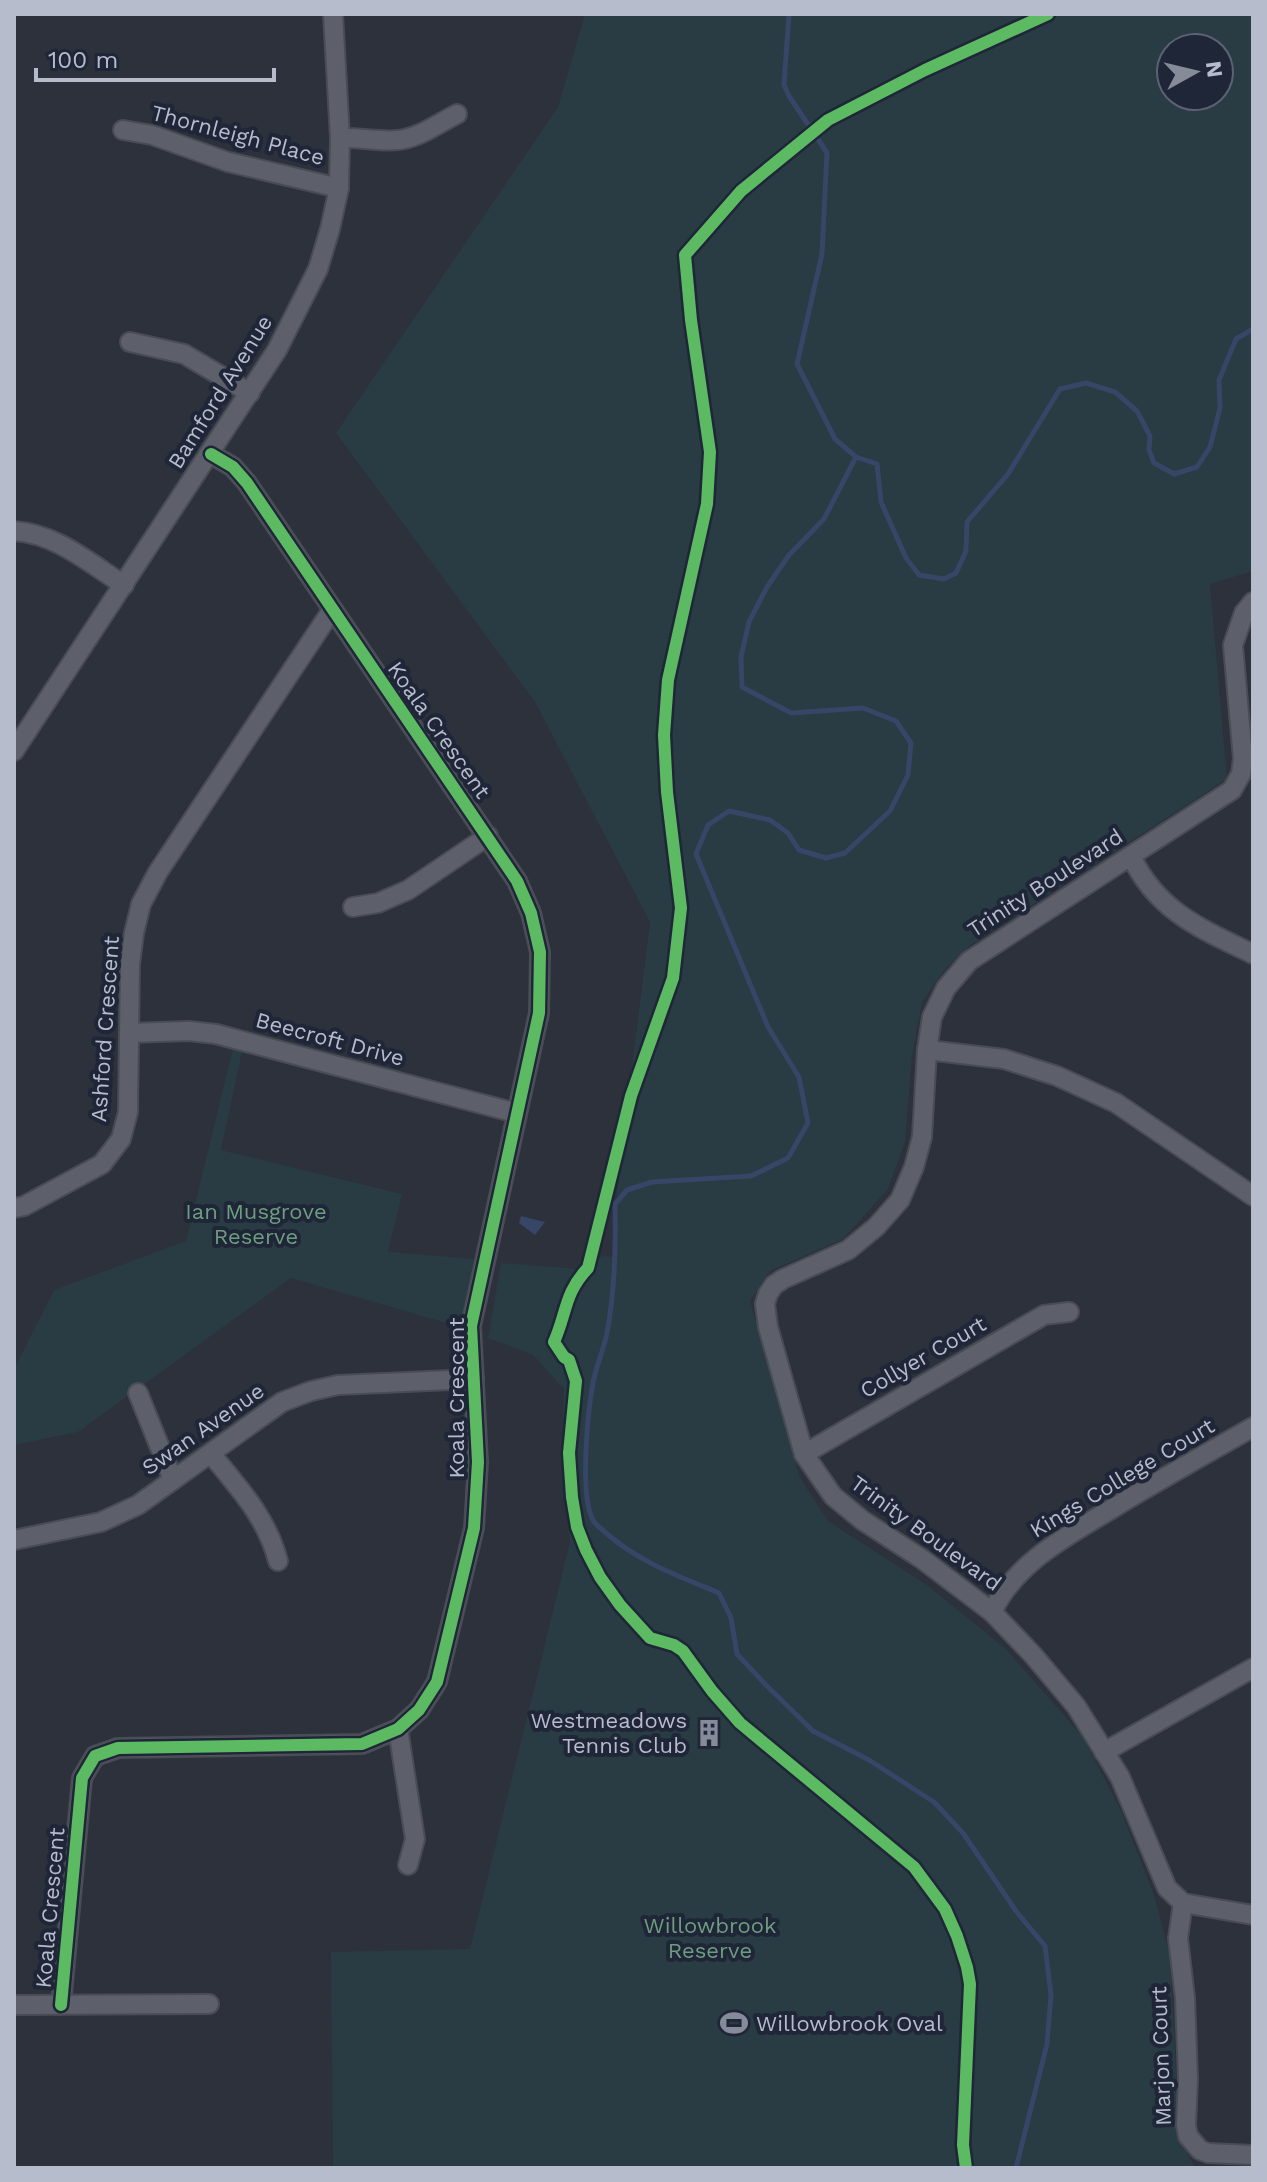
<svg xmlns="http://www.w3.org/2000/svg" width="1267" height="2182" font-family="'Work Sans',sans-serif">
<rect width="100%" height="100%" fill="#2c313c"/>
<g fill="#293b43" fill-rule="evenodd">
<path d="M 585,14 L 1253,14 L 1253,571 L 1210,584 L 1227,779 L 972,944 L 946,968 L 922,1002 L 912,1056 L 905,1142 L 888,1189 L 843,1239 L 770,1271 L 750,1301 L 800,1478 L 828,1521 L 927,1585 L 1006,1649 L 1083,1737 L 1122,1813 L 1154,1895 L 1170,1955 L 1179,2124 L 1178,2134 L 1195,2168 L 333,2168 L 331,1952 L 470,1949 L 570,1542 L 562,1446 L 564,1389 L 533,1355 L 488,1338 L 501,1263 L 579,1269 L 603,1256 L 616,1257 L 617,1189 L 650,922 L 535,702 L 336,433 L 558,107 ZM 1171,48 L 1219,48 L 1219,96 L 1171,96 Z"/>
<path d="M 234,1045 L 243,1047 L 221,1150 L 402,1194 L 388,1252 L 475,1259 L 464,1328 L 291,1278 L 78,1432 L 14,1445 L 14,1369 L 54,1290 L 186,1241 Z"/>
</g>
<path fill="#374567" d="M 521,1216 L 545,1222 L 535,1235 L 519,1223 Z"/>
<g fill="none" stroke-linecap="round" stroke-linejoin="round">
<g stroke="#374567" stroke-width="5">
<path d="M 789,14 L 784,85 L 789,96 L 827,153 L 822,254 L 797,364 L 835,439 L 856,457"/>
<path d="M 1016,2168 L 1047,2044 L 1051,1995 L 1045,1946 L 1016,1911 L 963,1833 L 934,1802 L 869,1760 L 813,1731 L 766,1685 L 737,1654 L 731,1618 L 719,1593 C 678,1576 639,1562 606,1533 C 602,1529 595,1525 593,1520 C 579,1495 588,1403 595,1374 C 599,1360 604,1347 607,1333 C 615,1290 616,1247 615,1204 L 627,1190 L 652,1182 L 751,1176 L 788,1158 L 808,1123 L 799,1077 L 768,1027 L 696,854 L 708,825 L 729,811 L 770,820 L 788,833 L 799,850 L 826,858 L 845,853 L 890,811 L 908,775 L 911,743 L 896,721 L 863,708 L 791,713 L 742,687 L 741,657 L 749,622 L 767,587 L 789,555 L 824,519 L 856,457 L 877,464 L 881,502 L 906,558 L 919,575 L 944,579 L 956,573 L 966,551 L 967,522 L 1008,474 L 1060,389 L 1086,383 L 1115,392 L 1137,411 L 1150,436 L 1149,450 L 1154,463 L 1174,474 L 1197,467 L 1210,447 L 1220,408 L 1219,380 L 1236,339 L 1253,329"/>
</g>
<g stroke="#494c55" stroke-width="22">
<g id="minor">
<path d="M 123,130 L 152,135 L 228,162 L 339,188"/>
<path d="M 340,138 C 360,137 379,142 398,140 C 419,138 439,123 457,114"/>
<path d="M 130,342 L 184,354 L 250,393"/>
<path d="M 14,531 C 55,533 91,564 124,585"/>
<path d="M 1253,602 L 1244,613 L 1233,645 L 1243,759 L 1241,774 L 1232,790 L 969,961 L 946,988 L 932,1017 L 927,1050 L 922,1137 L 914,1167 L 900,1200 L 876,1227 L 848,1250 L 783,1279 L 774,1285 L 768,1294 L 765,1304 L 768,1327 L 804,1454 L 833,1496 L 862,1520 L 922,1559 L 992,1612 L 1033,1655 L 1076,1706 L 1120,1777 L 1167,1888 L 1183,1903 L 1253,1915"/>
<path d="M 14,751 L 277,350 L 318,269 L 330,229 L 339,188 L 340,138 L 333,14"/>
<path d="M 1131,856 C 1157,911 1201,929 1253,954"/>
<path d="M 353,907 L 378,903 L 408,890 L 488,836"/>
<path d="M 129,1033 L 189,1031 L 216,1034 L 516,1113"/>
<path d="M 927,1050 L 1004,1059 L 1057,1076 L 1116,1103 L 1253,1196"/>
<path d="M 14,1208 L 24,1206 L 102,1164 L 121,1139 L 128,1112 L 130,964 L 134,933 L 141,904 L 158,872 L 332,610"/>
<path d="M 138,1393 L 173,1480"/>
<path d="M 211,1454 C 239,1488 267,1518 278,1561"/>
<path d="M 804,1454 L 1044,1315 L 1069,1312"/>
<path d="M 14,1540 L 101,1522 L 138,1505 L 282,1402 L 311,1391 L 338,1385 L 474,1379"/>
<path d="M 992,1612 C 1016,1562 1067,1536 1113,1508 C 1159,1480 1206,1454 1253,1427"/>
<path d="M 398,1729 L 415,1839 L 408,1865"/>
<path d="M 1104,1752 L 1253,1668"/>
<path d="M 1183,1903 L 1178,1938 L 1185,1998 L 1188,2079 L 1186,2125 L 1188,2136 L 1200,2150 L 1208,2153 L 1253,2155"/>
<path d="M 14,2005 L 209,2004"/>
<path d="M 61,2005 L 82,1778 L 95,1756 L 118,1748 L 362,1744 L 398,1729 L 419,1710 L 437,1682 L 474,1528 L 478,1462 L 471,1326 L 539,1013 L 540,952 L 531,913 L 517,881 L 247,483 L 233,467 L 211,454"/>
</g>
</g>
<use href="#minor" stroke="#5d606a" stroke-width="18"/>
<g stroke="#1f2638" stroke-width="17">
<g id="cycleway">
<path d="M 61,2005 L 82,1778 L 95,1756 L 118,1748 L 362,1744 L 398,1729 L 419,1710 L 437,1682 L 474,1528 L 478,1462 L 471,1326 L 539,1013 L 540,952 L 531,913 L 517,881 L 247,483 L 233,467 L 211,454"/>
<path d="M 966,2168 L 963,2145 L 970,1984 L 967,1967 L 957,1936 L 945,1909 L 914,1867 L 740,1723 L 712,1691 L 683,1651 L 674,1645 L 650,1638 L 620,1605 L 600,1577 L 586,1550 L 577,1527 L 572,1497 L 569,1453 L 576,1381 L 569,1360 L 564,1357 L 554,1342 C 567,1313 564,1293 588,1268 L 631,1096 L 673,978 L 681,908 L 667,792 L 664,735 L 668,680 L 707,504 L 710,452 L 691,320 L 685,255 L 741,191 L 828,120 L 925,70 L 1048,14"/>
</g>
</g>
<use href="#cycleway" stroke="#5cba63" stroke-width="12"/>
</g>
<defs>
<g id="building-bare" transform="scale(2.16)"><path d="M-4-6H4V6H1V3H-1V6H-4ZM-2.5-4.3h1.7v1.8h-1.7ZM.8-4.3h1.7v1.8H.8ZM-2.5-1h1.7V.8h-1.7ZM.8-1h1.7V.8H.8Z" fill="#868b9a" stroke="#1f2638" stroke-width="2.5" paint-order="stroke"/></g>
<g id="stadium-bare" transform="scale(2.16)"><path d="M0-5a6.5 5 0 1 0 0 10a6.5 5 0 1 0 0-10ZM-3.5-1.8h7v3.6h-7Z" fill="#868b9a" stroke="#1f2638" stroke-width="2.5" paint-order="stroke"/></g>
</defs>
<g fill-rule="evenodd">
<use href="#building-bare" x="709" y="1733"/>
<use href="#stadium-bare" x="734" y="2023"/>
</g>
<g text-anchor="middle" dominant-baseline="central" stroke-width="8" stroke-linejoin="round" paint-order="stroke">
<g font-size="22" fill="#b7bccd" stroke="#1f2638">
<text transform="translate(238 135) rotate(15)">Thornleigh Place</text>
<text transform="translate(220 392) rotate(-58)">Bamford Avenue</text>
<text transform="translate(439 730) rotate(55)">Koala Crescent</text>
<text transform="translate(1045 883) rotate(-33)">Trinity Boulevard</text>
<text transform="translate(105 1029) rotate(-86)">Ashford Crescent</text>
<text transform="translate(330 1039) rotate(15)">Beecroft Drive</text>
<text transform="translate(923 1357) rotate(-30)">Collyer Court</text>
<text transform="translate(456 1398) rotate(-90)">Koala Crescent</text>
<text transform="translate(203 1429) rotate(-35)">Swan Avenue</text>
<text transform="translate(1122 1478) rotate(-31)">Kings College Court</text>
<text transform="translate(926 1533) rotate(36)">Trinity Boulevard</text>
<text transform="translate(50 1908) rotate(-85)">Koala Crescent</text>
<text transform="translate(1161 2056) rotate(-92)">Marjon Court</text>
</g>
<g font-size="22" fill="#6d9e7f" stroke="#1f2638">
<text x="256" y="1211">Ian Musgrove<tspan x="256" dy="25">Reserve</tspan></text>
<text x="710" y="1925">Willowbrook<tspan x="710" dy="25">Reserve</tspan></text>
</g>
<g font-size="22" fill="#b7bccd" stroke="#1f2638" text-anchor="end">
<text x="687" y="1720">Westmeadows<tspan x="687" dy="25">Tennis Club</tspan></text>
<text x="756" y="2023" text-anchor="start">Willowbrook Oval</text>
</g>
</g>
<rect width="1267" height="2182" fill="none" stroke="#b7bccd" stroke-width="32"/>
<g transform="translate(1195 72) rotate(82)"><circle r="38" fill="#1f2638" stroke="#5c6274" stroke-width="2"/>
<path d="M0-6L14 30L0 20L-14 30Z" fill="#868b9a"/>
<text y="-12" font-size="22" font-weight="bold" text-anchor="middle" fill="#b7bccd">N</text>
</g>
<path d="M36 68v12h238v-12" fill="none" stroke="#b7bccd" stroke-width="4"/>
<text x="48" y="68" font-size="24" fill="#b7bccd" stroke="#1f2638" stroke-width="6" paint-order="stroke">100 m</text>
</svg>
